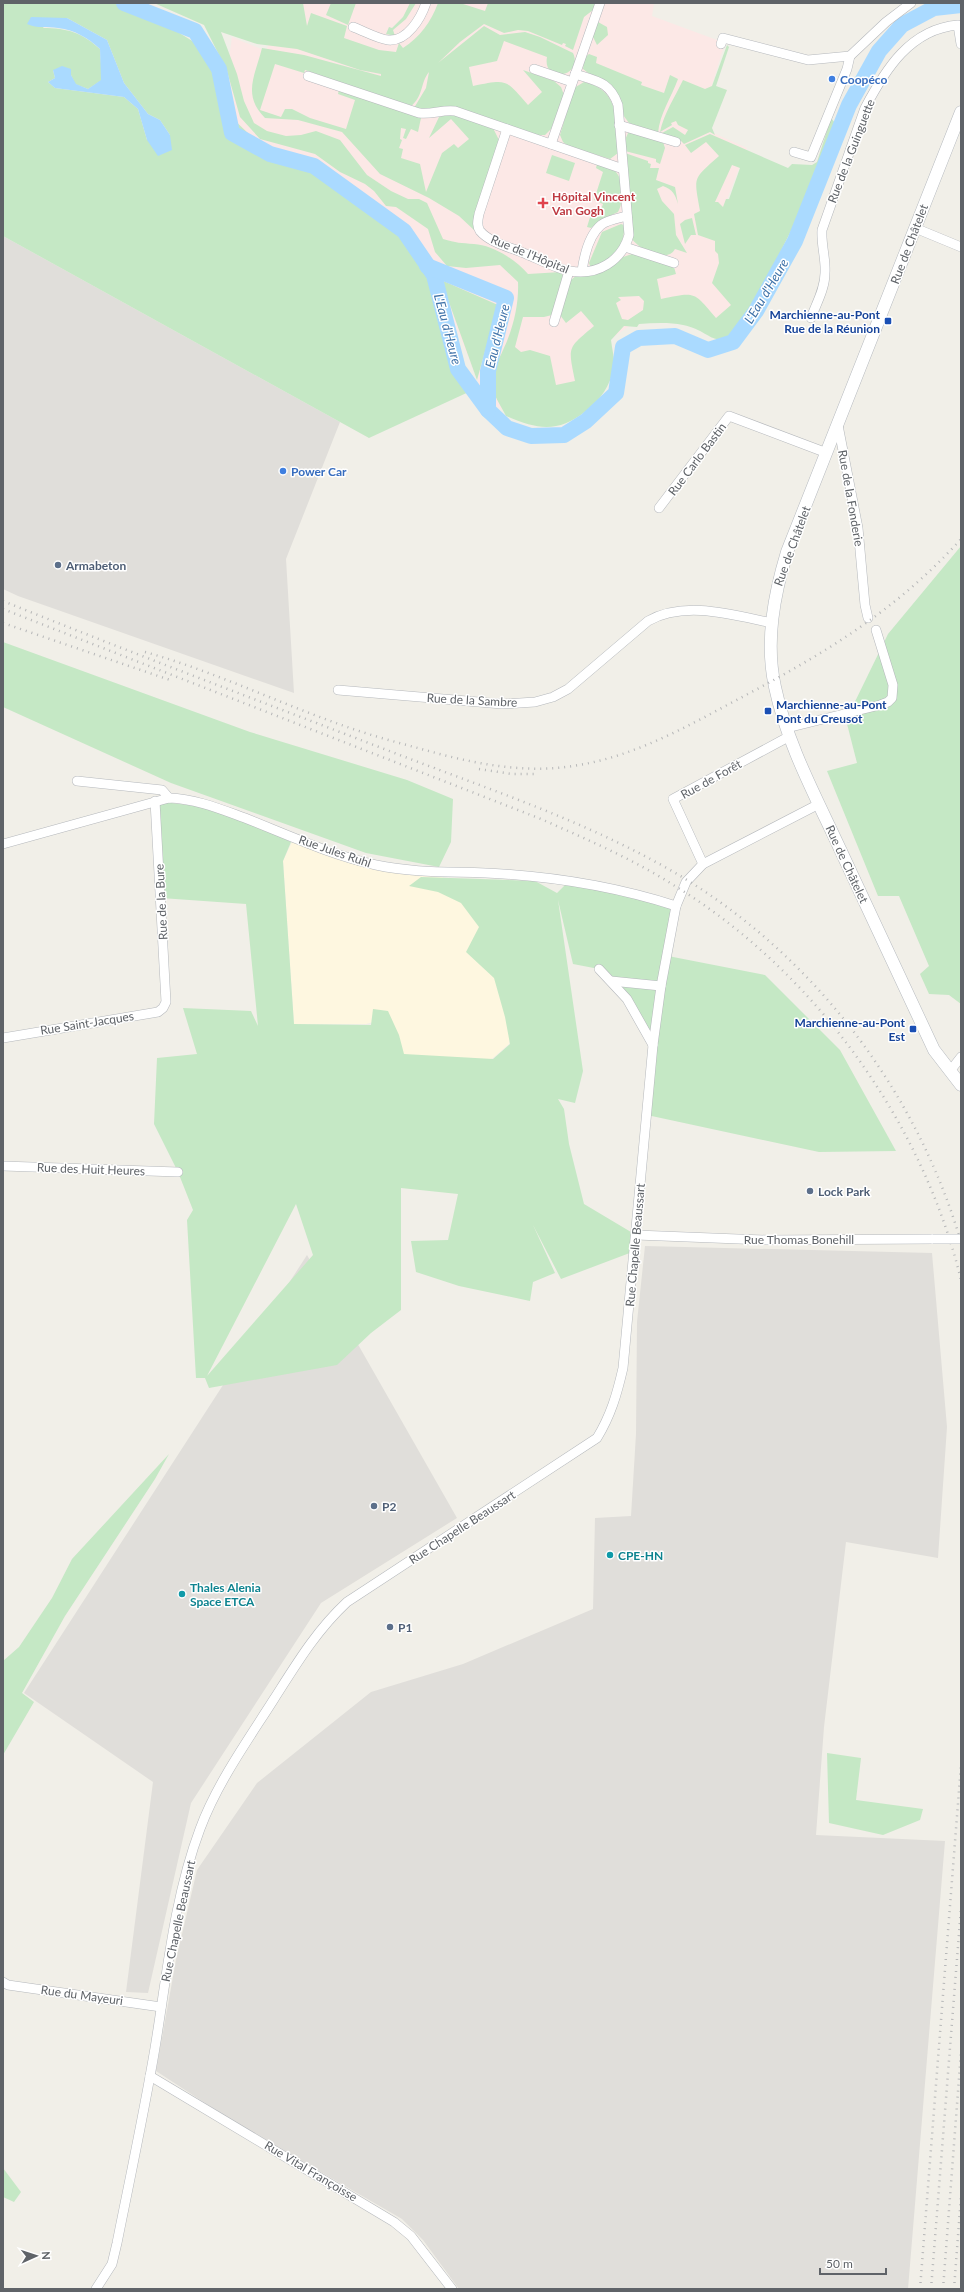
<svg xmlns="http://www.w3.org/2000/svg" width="964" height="2292" font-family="Lato,sans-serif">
<rect width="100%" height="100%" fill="#f1efe8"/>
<path fill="#fef7e0" d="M 292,842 L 362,866 L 409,875 L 442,877 L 472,895 L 511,1029 L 509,1044 L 493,1058 L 481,1064 L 405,1061 L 387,1018 L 366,1024 L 294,1024 L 283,861 Z"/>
<g fill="#e0deda">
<path d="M 3,236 L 340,422 L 286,559 L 294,693 L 18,596 L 3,589 Z"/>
<path d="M 645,1246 L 932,1253 L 947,1427 L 938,1558 L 846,1542 L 824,1727 L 816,1835 L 945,1841 L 908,2289 L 459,2289 L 423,2240 L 402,2219 L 234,2122 L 156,2071 L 176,1960 L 197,1870 L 257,1783 L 371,1692 L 463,1664 L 593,1609 L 595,1518 L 631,1516 L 636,1434 L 637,1322 Z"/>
<path d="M 307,1255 L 457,1518 L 321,1603 L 191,1803 L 148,1993 L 126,1992 L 153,1782 L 24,1693 Z"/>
</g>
<path fill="#fce8e6" d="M 284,3 L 654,3 L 652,16 L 725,43 L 712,85 L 709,131 L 747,148 L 715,230 L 754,279 L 729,335 L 660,319 L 637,321 L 609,340 L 601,372 L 507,413 L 485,399 L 430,262 L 329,177 L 246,138 L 233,113 L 227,72 L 232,37 L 266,51 Z"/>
<g fill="#c5e8c5" fill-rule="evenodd">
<path d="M 3,3 L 124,3 L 142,10 L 207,50 L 228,114 L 270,154 L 314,166 L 394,224 L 434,275 L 448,334 L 473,390 L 369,438 L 3,236 ZM 67,18 L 107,40 L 124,83 L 148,114 L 160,120 L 170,135 L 147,140 L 138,109 L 124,97 L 55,88 L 48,82 L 55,78 L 53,70 L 71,75 L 75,84 L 88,89 L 102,80 L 100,49 C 82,33 68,28 43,28 L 49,19 Z"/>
<path d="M 154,3 L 303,3 L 307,26 L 311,13 L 347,26 L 344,38 L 379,50 L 396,52 L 399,43 L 403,48 C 420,37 431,22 438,3 L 460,3 L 485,11 L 488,3 L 595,3 L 593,10 L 584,17 L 573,50 L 565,46 L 566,44 L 563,43 L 562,45 L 528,31 L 518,30 L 504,33 L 484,24 L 460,42 L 438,63 L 484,26 L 500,35 L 525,32 L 540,37 L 573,53 C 584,77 542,84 547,57 L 504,41 L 497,61 L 469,67 L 473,86 C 508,79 505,79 528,105 L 542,92 L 523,70 L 554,81 L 561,87 L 564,95 L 551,129 L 545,135 L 538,135 L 455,107 L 445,106 L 431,111 L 414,108 L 426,88 L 429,72 C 420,83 424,96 410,107 L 305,70 L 304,73 L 275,64 L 260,110 L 281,117 L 285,109 L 292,109 L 310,118 L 346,129 L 355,100 L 338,94 L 339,90 L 421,118 L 418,132 L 411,129 L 406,139 L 403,138 L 406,129 L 401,128 L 400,139 L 402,140 L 399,148 L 403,149 L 401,158 L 420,164 L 426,192 L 442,153 L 454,144 L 458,148 L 469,139 L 451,119 L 429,138 L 439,117 L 452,113 L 493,128 L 499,140 L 498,148 L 474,218 L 474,230 L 459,216 L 429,198 L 380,174 L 342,132 L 298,120 L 265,118 C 242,95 255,76 262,48 L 304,55 L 381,76 L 381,74 L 360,70 L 297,49 L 257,44 L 221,32 L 237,74 L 244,101 L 254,123 L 267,131 L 286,136 L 301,135 L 316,131 L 340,140 L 367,175 L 391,191 L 408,199 L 419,199 L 427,203 L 443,239 C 456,243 461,243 474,244 C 493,245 516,260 528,274 L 561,272 L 563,276 L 552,315 L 544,317 L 523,317 L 515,347 L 521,352 L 530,350 L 550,356 L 556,385 L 575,381 C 568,346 567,349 594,326 L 581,311 L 566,323 L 560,315 L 571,280 L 578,274 L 612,266 L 623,257 L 632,254 L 674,267 L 676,274 L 657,279 L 661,299 C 696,292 693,291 716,318 L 731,305 L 712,283 L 719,263 L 718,254 L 715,251 L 715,241 L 698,235 L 694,214 L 700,211 C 694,176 692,180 719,156 L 706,142 L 691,153 L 685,145 L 710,134 L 788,168 L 792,164 L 812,165 L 817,162 L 831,118 L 835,123 L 801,211 L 744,324 C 712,354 714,331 683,325 C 669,322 654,323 639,324 L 637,327 L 624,326 L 611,340 C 612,349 615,360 614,368 C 609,387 602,398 586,411 C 558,433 538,430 506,416 C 501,406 492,393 491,382 C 490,370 499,361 503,350 C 513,329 519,305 518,282 L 500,265 L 466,268 L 447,266 L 435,252 L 428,229 L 396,207 L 386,206 L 374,191 L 365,184 L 340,172 L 315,154 L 260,139 L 240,117 L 227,71 L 204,25 ZM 732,165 L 740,168 L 729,199 L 726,199 L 723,207 L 718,202 L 715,202 ZM 639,296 L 644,301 L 643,310 L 628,320 L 622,319 L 616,303 L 621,300 L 618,297 Z"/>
<path d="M 331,3 L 356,3 L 348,25 L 326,15 Z"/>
<path d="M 410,3 L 416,3 L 406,19 L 393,30 L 395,36 L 386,34 L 389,27 L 392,28 L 403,17 Z"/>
<path d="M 598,22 L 607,27 L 608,35 L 597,45 L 592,35 L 595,24 Z"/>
<path d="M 727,45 L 729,47 L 716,86 L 727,90 L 712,128 L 715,135 L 710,132 L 684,144 L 680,140 L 660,134 L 673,127 L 685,135 L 688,130 L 678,125 L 676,121 L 671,123 L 672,125 L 660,132 C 664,113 675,97 683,80 L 705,89 L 712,86 Z"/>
<path d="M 589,54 L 597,57 L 596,63 L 642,82 L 641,85 L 664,93 L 670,75 L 678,79 C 671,98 660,113 658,133 L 629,123 L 623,115 L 619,97 L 583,69 L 584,58 Z"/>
<path d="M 584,82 C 622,91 615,122 618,153 L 610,159 L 568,146 L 563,142 L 560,135 L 574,88 Z"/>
<path d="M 632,132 L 663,142 L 665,148 L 660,164 L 656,162 L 656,159 L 625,151 L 625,140 L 628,133 Z"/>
<path d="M 625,153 L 648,161 L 648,163 L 651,164 L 650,168 L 659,168 L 656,180 L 675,187 L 678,204 C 675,194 673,190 663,186 L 657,189 L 662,201 L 674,214 L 676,235 L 687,253 L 675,249 C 667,264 639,249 632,239 Z"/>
<path d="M 552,155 L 575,163 L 569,181 L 546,173 Z"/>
<path d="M 597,164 C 603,166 611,167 615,171 C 624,179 624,202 618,212 L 601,220 L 591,228 L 587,227 L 591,214 L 598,217 L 603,204 L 594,200 L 603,172 L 596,168 Z"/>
<path d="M 692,218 L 696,235 L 691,235 L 685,244 L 680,224 L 685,220 Z"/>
<path d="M 621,224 L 624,225 C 626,244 611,267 590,266 L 589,263 L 602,232 Z"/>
<path d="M 441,280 L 498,305 L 477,380 Z"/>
<path d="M 961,546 L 961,1004 L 949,995 L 929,994 L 920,974 L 929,966 L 899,896 L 878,896 L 827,771 L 857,763 L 846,720 L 888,634 Z"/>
<path d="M 3,642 L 250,732 L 407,780 L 453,799 L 451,842 L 439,867 L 366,853 L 171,783 L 3,707 Z"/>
<path d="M 155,801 L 221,809 L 291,842 L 283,861 L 294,1024 L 371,1025 L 373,1009 L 388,1011 L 399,1035 L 404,1054 L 493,1059 L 510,1044 L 505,1017 L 494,978 L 466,952 L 479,927 L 461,903 L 438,892 L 409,886 L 421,877 L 535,881 L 557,893 L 569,881 L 676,906 L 668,956 L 765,975 L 840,1050 L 896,1151 L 819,1152 L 647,1115 L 654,1041 L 599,969 L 573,964 L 558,900 L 583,1071 L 575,1103 L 558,1099 L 564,1109 L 569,1144 L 584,1204 L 636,1235 L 635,1251 L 561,1279 L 533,1225 L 555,1273 L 533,1282 L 530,1301 L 459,1286 L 416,1272 L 411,1241 L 448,1240 L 458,1194 L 401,1188 L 401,1310 L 371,1333 L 337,1365 L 209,1388 L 205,1378 L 196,1378 L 187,1220 L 193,1210 L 178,1172 L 154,1124 L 157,1058 L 197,1054 L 183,1008 L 251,1011 L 258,1026 L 246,904 L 161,898 ZM 296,1204 L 313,1255 L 207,1376 Z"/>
<path d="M 169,1454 L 155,1479 L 65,1616 L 22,1693 L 34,1702 L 3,1755 L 3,1661 L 19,1647 L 52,1598 L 72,1559 Z"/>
<path d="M 827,1753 L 861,1758 L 856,1800 L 923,1809 L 920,1820 L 883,1835 L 829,1823 Z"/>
<path d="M 3,2168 L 21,2192 L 14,2202 L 3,2197 Z"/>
</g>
<path fill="#aadaff" d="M 31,17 L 67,18 L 107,40 L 124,83 L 148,114 L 160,120 L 170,135 L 172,150 L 158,156 L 147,140 L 138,109 L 124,97 L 55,88 L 48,82 L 55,78 L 53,70 L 62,66 L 71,69 L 71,75 L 76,84 L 88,89 L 101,80 L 100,49 C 88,38 75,30 58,28 C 47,26 38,29 27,24 Z"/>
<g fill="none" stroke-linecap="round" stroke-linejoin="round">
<g stroke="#aadaff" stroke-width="16">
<path d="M 124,3 L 195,31 L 219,69 L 232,133 L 270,154 L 314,166 L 404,231 L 434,275 L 458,369 L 488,410 L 507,428 L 531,436 L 564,435 L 586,421 L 616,393 L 623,347 L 639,338 L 675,336 L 708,350 L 733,342 L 756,311 L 795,241 L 849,105 L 879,51 L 902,25 L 934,8 L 961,5"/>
<path d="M 427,266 L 506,298 L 488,371 L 488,410"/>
</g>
<g stroke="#b5b8bc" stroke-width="10">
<g id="street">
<path d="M 353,27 C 364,31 378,39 388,40 C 407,42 421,18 426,3"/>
<path d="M 721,44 L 723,38 L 808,60 L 850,56"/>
<path d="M 534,69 L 572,82"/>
<path d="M 308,76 L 419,113 C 432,115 443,109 455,111 L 623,169"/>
<path d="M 619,125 L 676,142"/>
<path d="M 507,129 L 479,214 C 478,220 476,225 480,231 C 489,242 509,247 521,252 C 535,257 556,269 570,271 C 597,276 622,261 629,235 L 618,105 C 610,82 597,81 575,74"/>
<path d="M 551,144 L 600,3"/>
<path d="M 794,152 L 811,157 L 847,69 L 850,56 L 886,22 L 911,3"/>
<path d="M 915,228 L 961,247"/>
<path d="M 625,247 L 674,263"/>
<path d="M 582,271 C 584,257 589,235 601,225 C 607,220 620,218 627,216"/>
<path d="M 811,318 C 816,304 825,289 825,273 C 826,259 821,245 822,230 L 865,108 C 885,70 910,29 958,25 L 961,44"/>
<path d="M 554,322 L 569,271"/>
<path d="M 838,425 L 858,528 L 865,605 L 868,618"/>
<path d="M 659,508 L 729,416 L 827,453"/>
<path d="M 338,690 L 502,704 L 535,702 L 553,697 L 568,689 L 648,621 C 685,600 733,615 772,623"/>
<path d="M 787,728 L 880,705 L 888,702 L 892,698 L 893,685 L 876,630"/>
<path d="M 77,781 L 162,790 L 169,798"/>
<path d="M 3,844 L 169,798 C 196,799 220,809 245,818 C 288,835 331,855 376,865 C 418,874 462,871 503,874 C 562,878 620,888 676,906"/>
<path d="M 703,864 L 673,799 L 790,736"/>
<path d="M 599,969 L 627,999 L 653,1045"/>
<path d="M 611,981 L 661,986"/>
<path d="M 3,1038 L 158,1012 L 163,1008 L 166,1002 L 155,801"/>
<path d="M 950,1071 L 961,1057"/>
<path d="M 3,1166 L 178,1172"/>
<path d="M 636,1235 L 767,1240 L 933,1239"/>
<path d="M 3,1982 L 8,1985 L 161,2007"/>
<path d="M 150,2076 L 394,2222 L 411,2236 L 452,2289"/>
<path d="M 96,2289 L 112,2264 L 117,2243 C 130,2178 144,2113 155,2048 C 167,1975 174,1898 200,1829 C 217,1783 248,1740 274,1699 C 297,1663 316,1631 347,1602 L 597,1438 C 611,1415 617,1394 623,1368 L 653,1045 L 661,986 L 676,906 L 686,882 L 703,864 L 819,804"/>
</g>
</g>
<g stroke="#b6babf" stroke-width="13">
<path id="secondary" d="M 961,112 L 787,552 C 774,595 765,642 775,687 C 787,744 816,797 840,849 C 872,916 902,983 934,1050 L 961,1085"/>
</g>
<use href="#street" stroke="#fff" stroke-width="9"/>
<use href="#secondary" stroke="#fff" stroke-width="12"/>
<g stroke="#b6b7b8" stroke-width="2.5" stroke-dasharray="1 5" stroke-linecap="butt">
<path d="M 3,601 C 132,653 262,702 392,752 C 480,786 571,816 654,861 C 802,940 914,1082 961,1242"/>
<path d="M 3,609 L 541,819 C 586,839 633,859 675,886 C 814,971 923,1122 961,1280"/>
<path d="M 3,623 L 173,681"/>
<path d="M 145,652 C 210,670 272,700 336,723 C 363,733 391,741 418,748 C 470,763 525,775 579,765 C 639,755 693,723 746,695 C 827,652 899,608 961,539"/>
<path d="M 479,769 L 512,774 L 534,774"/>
<path d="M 920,2289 L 961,1765"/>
<path d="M 931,2289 L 961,1908"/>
<path d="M 943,2289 L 961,2052"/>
<path d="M 954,2289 L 961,2196"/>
</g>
<g stroke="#b5b8bc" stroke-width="10" stroke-linecap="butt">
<path id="street-bridge" d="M 933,1239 L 961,1239"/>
</g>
<use href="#street-bridge" stroke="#fff" stroke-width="9"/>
</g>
<g fill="#3f7fe0" stroke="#fff" stroke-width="1.5">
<circle cx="832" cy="79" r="4"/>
<circle cx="283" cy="471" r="4"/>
</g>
<path fill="#e0444e" stroke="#fff" stroke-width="1.5" d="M541 197h4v4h4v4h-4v4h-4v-4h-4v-4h4z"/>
<g fill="#1a4fb4" stroke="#fff" stroke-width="1.5">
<rect x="884" y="317" width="8" height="8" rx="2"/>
<rect x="764" y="707" width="8" height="8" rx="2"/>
<rect x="909" y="1025" width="8" height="8" rx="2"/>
</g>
<g fill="#5c6f8a" stroke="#fff" stroke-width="1.5">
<circle cx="58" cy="565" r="4"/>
<circle cx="810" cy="1191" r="4"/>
<circle cx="374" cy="1506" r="4"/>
<circle cx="390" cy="1627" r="4"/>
</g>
<g fill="#0f9aa8" stroke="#fff" stroke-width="1.5">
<circle cx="610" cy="1555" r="4"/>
<circle cx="182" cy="1594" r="4"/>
</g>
<g text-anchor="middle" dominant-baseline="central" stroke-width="3" stroke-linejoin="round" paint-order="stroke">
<g font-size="12" font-weight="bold" fill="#366cbe" stroke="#fff" text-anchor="start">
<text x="840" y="79">Coopéco</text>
<text x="291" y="471">Power Car</text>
</g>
<g font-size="12" fill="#5f6368" stroke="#fff">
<text transform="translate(851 151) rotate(-69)">Rue de la Guinguette</text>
<text transform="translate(909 244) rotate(-69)">Rue de Châtelet</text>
<text transform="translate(530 254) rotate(22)">Rue de l'Hôpital</text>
<text transform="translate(697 459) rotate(-53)">Rue Carlo Bastin</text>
<text transform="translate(851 498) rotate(80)">Rue de la Fonderie</text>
<text transform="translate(792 546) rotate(-70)">Rue de Châtelet</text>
<text transform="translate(472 700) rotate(3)">Rue de la Sambre</text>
<text transform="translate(711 779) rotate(-29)">Rue de Forêt</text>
<text transform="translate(335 851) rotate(19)">Rue Jules Ruhl</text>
<text transform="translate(847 864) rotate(65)">Rue de Châtelet</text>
<text transform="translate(161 902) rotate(-93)">Rue de la Bure</text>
<text transform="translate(87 1023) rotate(-9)">Rue Saint-Jacques</text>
<text transform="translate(91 1169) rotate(2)">Rue des Huit Heures</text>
<text x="799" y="1239">Rue Thomas Bonehill</text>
<text transform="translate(635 1245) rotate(-85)">Rue Chapelle Beaussart</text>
<text transform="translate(462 1527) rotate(-33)">Rue Chapelle Beaussart</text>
<text transform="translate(178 1921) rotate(-78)">Rue Chapelle Beaussart</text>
<text transform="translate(82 1995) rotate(8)">Rue du Mayeuri</text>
<text transform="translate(311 2171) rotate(31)">Rue Vital Françoisse</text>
</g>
<g font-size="12" font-weight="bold" fill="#be3a42" stroke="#fff" text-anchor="start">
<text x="552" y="196">Hôpital Vincent<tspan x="552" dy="14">Van Gogh</tspan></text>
</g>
<g font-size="12" font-weight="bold" fill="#164399" stroke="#fff" text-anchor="end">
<text x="880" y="314">Marchienne-au-Pont<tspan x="880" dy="14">Rue de la Réunion</tspan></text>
<text x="776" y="704" text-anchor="start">Marchienne-au-Pont<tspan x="776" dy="14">Pont du Creusot</tspan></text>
<text x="905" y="1022">Marchienne-au-Pont<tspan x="905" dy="14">Est</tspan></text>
</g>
<g font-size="12" font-weight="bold" fill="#4e5e75" stroke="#fff" text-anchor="start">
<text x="66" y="565">Armabeton</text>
<text x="818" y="1191">Lock Park</text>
<text x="382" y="1506">P2</text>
<text x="398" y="1627">P1</text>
</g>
<g font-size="12" font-weight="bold" fill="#0d838f" stroke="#fff" text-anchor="start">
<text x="618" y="1555">CPE-HN</text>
<text x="190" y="1587">Thales Alenia<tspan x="190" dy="14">Space ETCA</tspan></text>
</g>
<g font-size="13" font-style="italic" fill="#4174aa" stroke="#fff">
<text transform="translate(766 291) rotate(-59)">L'Eau d'Heure</text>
<text transform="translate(448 329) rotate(75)">L'Eau d'Heure</text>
<text transform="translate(497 336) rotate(-76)">Eau d'Heure</text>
</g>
</g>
<rect width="964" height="2292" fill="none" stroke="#5f6368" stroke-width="8"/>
<g transform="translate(36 2256) rotate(87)" stroke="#ffffff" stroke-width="3" paint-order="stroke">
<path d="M0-3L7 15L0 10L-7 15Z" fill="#5f6368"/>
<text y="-6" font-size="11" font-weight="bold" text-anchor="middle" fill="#5f6368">N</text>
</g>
<path d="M820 2268v6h66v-6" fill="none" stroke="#5f6368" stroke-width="2"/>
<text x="826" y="2268" font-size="12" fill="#5f6368" stroke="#ffffff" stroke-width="3" paint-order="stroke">50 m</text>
</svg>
